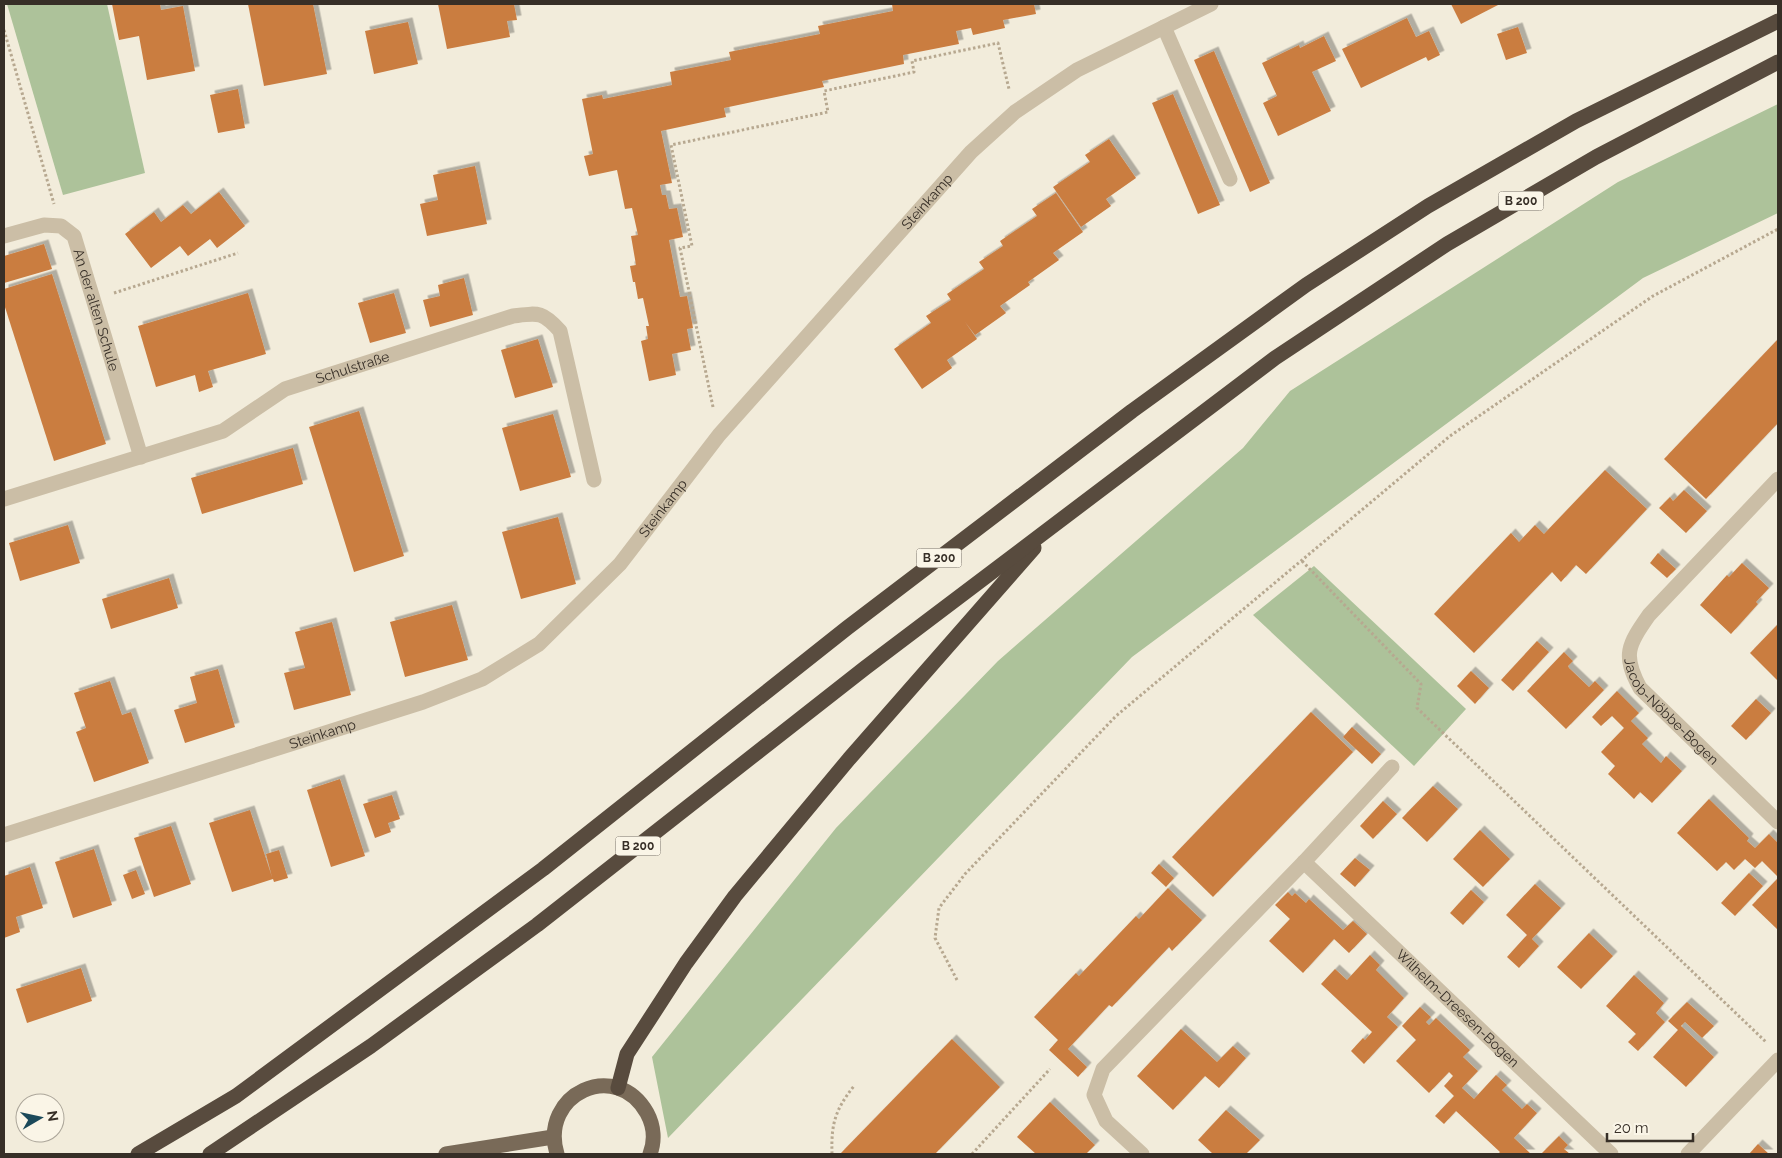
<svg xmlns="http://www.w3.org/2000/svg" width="1782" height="1158" font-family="Raleway,sans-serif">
<defs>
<filter id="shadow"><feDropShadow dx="4.5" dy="-4.5" stdDeviation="0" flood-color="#0004"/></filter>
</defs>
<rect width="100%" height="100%" fill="#f2ecdb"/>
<g fill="#adc29a">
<path d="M 7,4 L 107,4 L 145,173 L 63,195 Z"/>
<path d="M 1778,104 L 1778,213 L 1643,278 L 1132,657 L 668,1138 L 652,1057 L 836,828 L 998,661 L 1243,448 L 1290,391 L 1618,182 Z"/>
<path d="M 1314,566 L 1466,709 L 1414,766 L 1253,615 Z"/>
</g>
<g fill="#ca7d41" filter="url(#shadow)">
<path d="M 112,4 L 160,4 L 161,10 L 183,6 L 195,71 L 147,80 L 139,36 L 119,40 Z"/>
<path d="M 248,4 L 313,4 L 327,74 L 264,86 Z"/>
<path d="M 438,4 L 514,4 L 517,20 L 507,21 L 510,37 L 447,49 Z"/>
<path d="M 892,4 L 1034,4 L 1036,14 L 1003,20 L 1005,28 L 973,35 L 971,28 L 956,31 L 959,44 L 903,55 L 904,64 L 822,81 L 824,87 L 724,108 L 726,117 L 661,131 L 672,183 L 660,185 L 662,195 L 666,195 L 669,209 L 677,208 L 683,237 L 669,240 L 680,297 L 687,296 L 693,328 L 687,329 L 691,350 L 672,354 L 676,375 L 649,381 L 641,341 L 648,339 L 646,326 L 649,326 L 643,298 L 638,299 L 635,282 L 633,282 L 630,266 L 636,265 L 631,236 L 638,235 L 632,208 L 625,209 L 617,170 L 589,176 L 584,156 L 593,154 L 582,99 L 602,95 L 603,99 L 672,85 L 670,72 L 731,60 L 729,52 L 820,34 L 818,26 L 893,11 Z"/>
<path d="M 1451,4 L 1500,4 L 1461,24 Z"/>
<path d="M 1407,18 L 1416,37 L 1429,31 L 1440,55 L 1428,61 L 1426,57 L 1361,88 L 1342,49 Z"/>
<path d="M 408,22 L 418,64 L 374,74 L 365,31 Z"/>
<path d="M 1518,27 L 1527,53 L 1506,60 L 1497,34 Z"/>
<path d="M 1324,36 L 1336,61 L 1312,72 L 1331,111 L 1278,136 L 1263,103 L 1277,96 L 1262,63 L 1299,45 L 1300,48 Z"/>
<path d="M 1214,51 L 1270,183 L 1250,192 L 1194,60 Z"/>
<path d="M 238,89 L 245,128 L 218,133 L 210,95 Z"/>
<path d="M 1173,94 L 1220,205 L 1198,214 L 1152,103 Z"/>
<path d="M 1109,139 L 1136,178 L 1106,199 L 1111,206 L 1081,227 L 1053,187 L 1090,162 L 1085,155 Z"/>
<path d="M 475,166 L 487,224 L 427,236 L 420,204 L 438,200 L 433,175 Z"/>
<path d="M 219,192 L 245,226 L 217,248 L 210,239 L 188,256 L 180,246 L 151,268 L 125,234 L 154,212 L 161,222 L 183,205 L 191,214 Z"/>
<path d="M 1056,193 L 1083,232 L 1053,253 L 1059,260 L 1028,282 L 1030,285 L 1000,306 L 1006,313 L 975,335 L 965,322 L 977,339 L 947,360 L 952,368 L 922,389 L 894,349 L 931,323 L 926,316 L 951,300 L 947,294 L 984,269 L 979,262 L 1003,246 L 1000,241 L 1037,216 L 1032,209 Z"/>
<path d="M 44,244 L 52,269 L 4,283 L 4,256 Z"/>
<path d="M 52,274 L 106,444 L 54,461 L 4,304 L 4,289 Z"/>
<path d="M 464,278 L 473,315 L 430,327 L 423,300 L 440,296 L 438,285 Z"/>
<path d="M 248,293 L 266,354 L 208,371 L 213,387 L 199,392 L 195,375 L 156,387 L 138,326 Z"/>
<path d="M 394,293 L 406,333 L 370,343 L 358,303 Z"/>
<path d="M 538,339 L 553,387 L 515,398 L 501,350 Z"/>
<path d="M 1778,339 L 1778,423 L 1706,499 L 1664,459 Z"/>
<path d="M 359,411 L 404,556 L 354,572 L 309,427 Z"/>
<path d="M 553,414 L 571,477 L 520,491 L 502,428 Z"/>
<path d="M 293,448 L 303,484 L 202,514 L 191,478 Z"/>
<path d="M 1605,470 L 1647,509 L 1586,574 L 1576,565 L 1561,582 L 1552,572 L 1474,653 L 1434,614 L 1511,533 L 1519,542 L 1535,525 L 1544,534 Z"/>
<path d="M 1684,490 L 1707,511 L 1686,533 L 1659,508 L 1670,497 L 1673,501 Z"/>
<path d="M 558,517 L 576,584 L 521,599 L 502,532 Z"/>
<path d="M 68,525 L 80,563 L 20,581 L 9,543 Z"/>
<path d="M 1658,553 L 1676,569 L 1667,578 L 1650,563 Z"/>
<path d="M 1742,563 L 1769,588 L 1756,602 L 1758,604 L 1731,634 L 1700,605 L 1727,575 L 1729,577 Z"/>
<path d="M 169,578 L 178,608 L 111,629 L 102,599 Z"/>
<path d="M 452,605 L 468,660 L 405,677 L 390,622 Z"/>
<path d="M 332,622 L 351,695 L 294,710 L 284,673 L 305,668 L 295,632 Z"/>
<path d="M 1778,624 L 1778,681 L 1750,653 Z"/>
<path d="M 1537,641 L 1549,652 L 1513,691 L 1501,680 Z"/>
<path d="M 1564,652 L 1573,661 L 1568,666 L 1569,668 L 1589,687 L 1595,681 L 1604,690 L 1566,729 L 1527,691 Z"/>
<path d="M 218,669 L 235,727 L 185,743 L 174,710 L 197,703 L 190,677 Z"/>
<path d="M 1471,671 L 1489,688 L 1475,704 L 1457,686 Z"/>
<path d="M 110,681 L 122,715 L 131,712 L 149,763 L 94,782 L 76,732 L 86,728 L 74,693 Z"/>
<path d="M 1617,691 L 1639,713 L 1631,721 L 1648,738 L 1642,744 L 1661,763 L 1666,756 L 1682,771 L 1652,803 L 1640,792 L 1634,799 L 1608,774 L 1615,766 L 1601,752 L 1624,728 L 1612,716 L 1601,726 L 1592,717 Z"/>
<path d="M 1756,699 L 1771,713 L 1746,740 L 1731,726 Z"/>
<path d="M 1311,712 L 1353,752 L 1213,897 L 1172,857 Z"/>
<path d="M 1352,727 L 1381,754 L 1372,764 L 1343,737 Z"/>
<path d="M 340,779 L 365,856 L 331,867 L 307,790 Z"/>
<path d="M 1433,786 L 1458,809 L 1427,842 L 1402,818 Z"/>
<path d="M 392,795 L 400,819 L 388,823 L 391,832 L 375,838 L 363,804 Z"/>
<path d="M 1709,799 L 1749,838 L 1747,841 L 1755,848 L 1769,834 L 1778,843 L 1778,877 L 1762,861 L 1755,868 L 1745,859 L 1734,870 L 1726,862 L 1717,871 L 1677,833 Z"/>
<path d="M 1383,801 L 1397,814 L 1373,839 L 1360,826 Z"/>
<path d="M 250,810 L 272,877 L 266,854 L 279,850 L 288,878 L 274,882 L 273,879 L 232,892 L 209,823 Z"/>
<path d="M 171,826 L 191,884 L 154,897 L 134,838 Z"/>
<path d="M 1480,830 L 1510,859 L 1483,887 L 1453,859 Z"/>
<path d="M 94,849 L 112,905 L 73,918 L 55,862 Z"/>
<path d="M 1355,858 L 1370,870 L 1355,887 L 1340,874 Z"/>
<path d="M 1159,864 L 1174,878 L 1166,887 L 1151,873 Z"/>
<path d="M 30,867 L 43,908 L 16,917 L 20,932 L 4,938 L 4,876 Z"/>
<path d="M 136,870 L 145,894 L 132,899 L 123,875 Z"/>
<path d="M 1749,873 L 1763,886 L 1735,916 L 1721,903 Z"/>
<path d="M 1778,878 L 1778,930 L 1752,905 Z"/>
<path d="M 1535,884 L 1561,908 L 1532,939 L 1539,946 L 1519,968 L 1507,957 L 1527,935 L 1506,915 Z"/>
<path d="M 1168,888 L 1202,920 L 1172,951 L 1169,947 L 1112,1007 L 1109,1005 L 1068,1049 L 1087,1067 L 1078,1077 L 1049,1050 L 1058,1040 L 1034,1017 L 1076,973 L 1079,976 L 1136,916 L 1139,919 Z"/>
<path d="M 1471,890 L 1484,902 L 1463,925 L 1450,913 Z"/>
<path d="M 1288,892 L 1292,896 L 1295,893 L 1306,903 L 1309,899 L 1343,930 L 1353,921 L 1367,934 L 1349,953 L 1334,939 L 1303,973 L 1269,941 L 1290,919 L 1275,905 Z"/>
<path d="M 1589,933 L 1613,956 L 1581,989 L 1557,967 Z"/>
<path d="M 1370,955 L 1380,965 L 1376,970 L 1404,998 L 1387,1017 L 1398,1027 L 1364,1064 L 1351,1051 L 1363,1038 L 1365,1040 L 1372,1032 L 1321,984 L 1335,969 L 1347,980 Z"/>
<path d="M 81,968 L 92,1001 L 27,1023 L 16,989 Z"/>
<path d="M 1634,975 L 1664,1003 L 1656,1013 L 1665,1022 L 1638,1051 L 1628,1042 L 1636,1034 L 1606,1006 Z"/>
<path d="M 1687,1002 L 1714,1026 L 1702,1038 L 1685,1022 L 1681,1026 L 1714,1057 L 1686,1087 L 1653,1057 L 1678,1030 L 1668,1021 Z"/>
<path d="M 1420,1007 L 1431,1017 L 1426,1022 L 1429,1025 L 1436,1018 L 1470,1050 L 1463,1057 L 1478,1071 L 1462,1088 L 1474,1099 L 1496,1075 L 1507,1085 L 1502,1090 L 1520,1107 L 1522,1109 L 1527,1104 L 1537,1113 L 1514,1138 L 1531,1154 L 1498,1154 L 1500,1152 L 1456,1111 L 1444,1124 L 1435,1116 L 1454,1096 L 1444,1086 L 1453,1076 L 1449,1072 L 1429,1093 L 1396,1061 L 1416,1040 L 1402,1026 Z"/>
<path d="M 1181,1029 L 1217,1062 L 1233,1046 L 1246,1058 L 1219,1088 L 1205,1076 L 1173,1110 L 1137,1076 Z"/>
<path d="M 952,1039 L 1000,1087 L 935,1154 L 840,1154 Z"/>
<path d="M 1050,1102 L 1095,1145 L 1086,1154 L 1036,1154 L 1017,1137 Z"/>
<path d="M 1226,1110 L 1260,1140 L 1246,1154 L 1213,1154 L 1198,1140 Z"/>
<path d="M 1559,1136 L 1568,1145 L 1564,1149 L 1570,1154 L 1541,1154 Z"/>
<path d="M 1758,1144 L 1769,1154 L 1749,1154 Z"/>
</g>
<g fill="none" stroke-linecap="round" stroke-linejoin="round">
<g stroke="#b7a890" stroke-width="3" stroke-dasharray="2.5 2.5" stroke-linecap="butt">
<path d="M 4,30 L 54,204"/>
<path d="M 114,293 L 238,253"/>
<path d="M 713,407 L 680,248 L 692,246 L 671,145 L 828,112 L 824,91 L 914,72 L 912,61 L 998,43 L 1009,89"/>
<path d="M 1302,561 L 1421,684 L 1417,708 L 1766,1042"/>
<path d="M 957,980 L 935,938 L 939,908 L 965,874 L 1116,716 L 1450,436 L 1653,296 L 1778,229"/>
<path d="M 832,1154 C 831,1124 835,1110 854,1086"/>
<path d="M 972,1154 L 1050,1069"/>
</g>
<g stroke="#cbbea6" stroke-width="15">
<path d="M 1164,27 L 1230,179"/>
<path id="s1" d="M 4,236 L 44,225 L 61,226 L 74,236 L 141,457"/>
<path id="s2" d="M 1778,479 L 1649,615 C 1628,645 1622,655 1640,688 L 1778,822"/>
<path id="s3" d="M 4,499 L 223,431 L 285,389 L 513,316 C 538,313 542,311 560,331 L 594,480"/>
<path id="s4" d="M 4,835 L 423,702 L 482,679 L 539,644 L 620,564 L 719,435 L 971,152 L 1015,112 L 1077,70 L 1211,4"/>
<path id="s5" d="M 1304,862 L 1611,1154"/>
<path d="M 1142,1154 L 1106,1121 L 1094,1095 L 1103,1069 L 1304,862 L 1392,767"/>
<path d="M 1688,1154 L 1778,1060"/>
</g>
<g stroke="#796a58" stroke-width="15">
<path d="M 446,1154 L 553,1137"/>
<path d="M 557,1154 C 539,1094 616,1058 647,1113 C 654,1126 655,1141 650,1154"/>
</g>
<g stroke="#584b3e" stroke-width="15">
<path d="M 618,1088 L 627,1054 L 686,963 L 735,896 L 849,759 L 1034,548"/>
<path d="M 138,1154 L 236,1096 L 543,869 L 847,628 L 1132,411 L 1306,285 L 1428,206 L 1576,121 L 1778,21"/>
<path d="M 210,1154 L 371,1046 L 537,925 L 865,668 L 1275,358 L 1447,244 L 1596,157 L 1778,62"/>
</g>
</g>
<g text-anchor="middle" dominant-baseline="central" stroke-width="4" stroke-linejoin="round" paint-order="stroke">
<g fill="#faf5e7" stroke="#726a61" stroke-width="1">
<rect x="1498.5" y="191.5" width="45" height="19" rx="4"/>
<rect x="916.5" y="548.5" width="45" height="19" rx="4"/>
<rect x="615.5" y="836.5" width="45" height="19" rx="4"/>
</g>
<g font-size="12" font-weight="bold" fill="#372f27">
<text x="1521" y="201">B 200</text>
<text x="939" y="558">B 200</text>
<text x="638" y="846">B 200</text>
</g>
<g font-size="14" fill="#372f27" stroke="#faf5e7">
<text stroke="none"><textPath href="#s4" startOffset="1159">Steinkamp</textPath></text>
<text stroke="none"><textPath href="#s1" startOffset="152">An der alten Schule</textPath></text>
<text stroke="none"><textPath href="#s3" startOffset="375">Schulstraße</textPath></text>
<text stroke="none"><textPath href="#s4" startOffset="754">Steinkamp</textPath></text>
<text stroke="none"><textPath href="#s2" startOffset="305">Jacob-Nöbbe-Bogen</textPath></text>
<text stroke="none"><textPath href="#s4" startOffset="334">Steinkamp</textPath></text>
<text stroke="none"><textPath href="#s5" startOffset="212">Wilhelm-Dreesen-Bogen</textPath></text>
</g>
</g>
<rect width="1782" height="1158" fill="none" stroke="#372f27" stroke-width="10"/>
<g transform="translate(40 1118) rotate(81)"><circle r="24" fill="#faf5e7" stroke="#aca69a"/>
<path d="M0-4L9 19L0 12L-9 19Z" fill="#1b495a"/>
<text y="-8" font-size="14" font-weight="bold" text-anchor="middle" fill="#372f27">N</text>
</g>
<path d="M1607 1133v8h86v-8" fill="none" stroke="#372f27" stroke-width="2.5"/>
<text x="1614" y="1133" font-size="15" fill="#372f27" stroke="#faf5e7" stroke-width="4" paint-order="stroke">20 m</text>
</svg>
